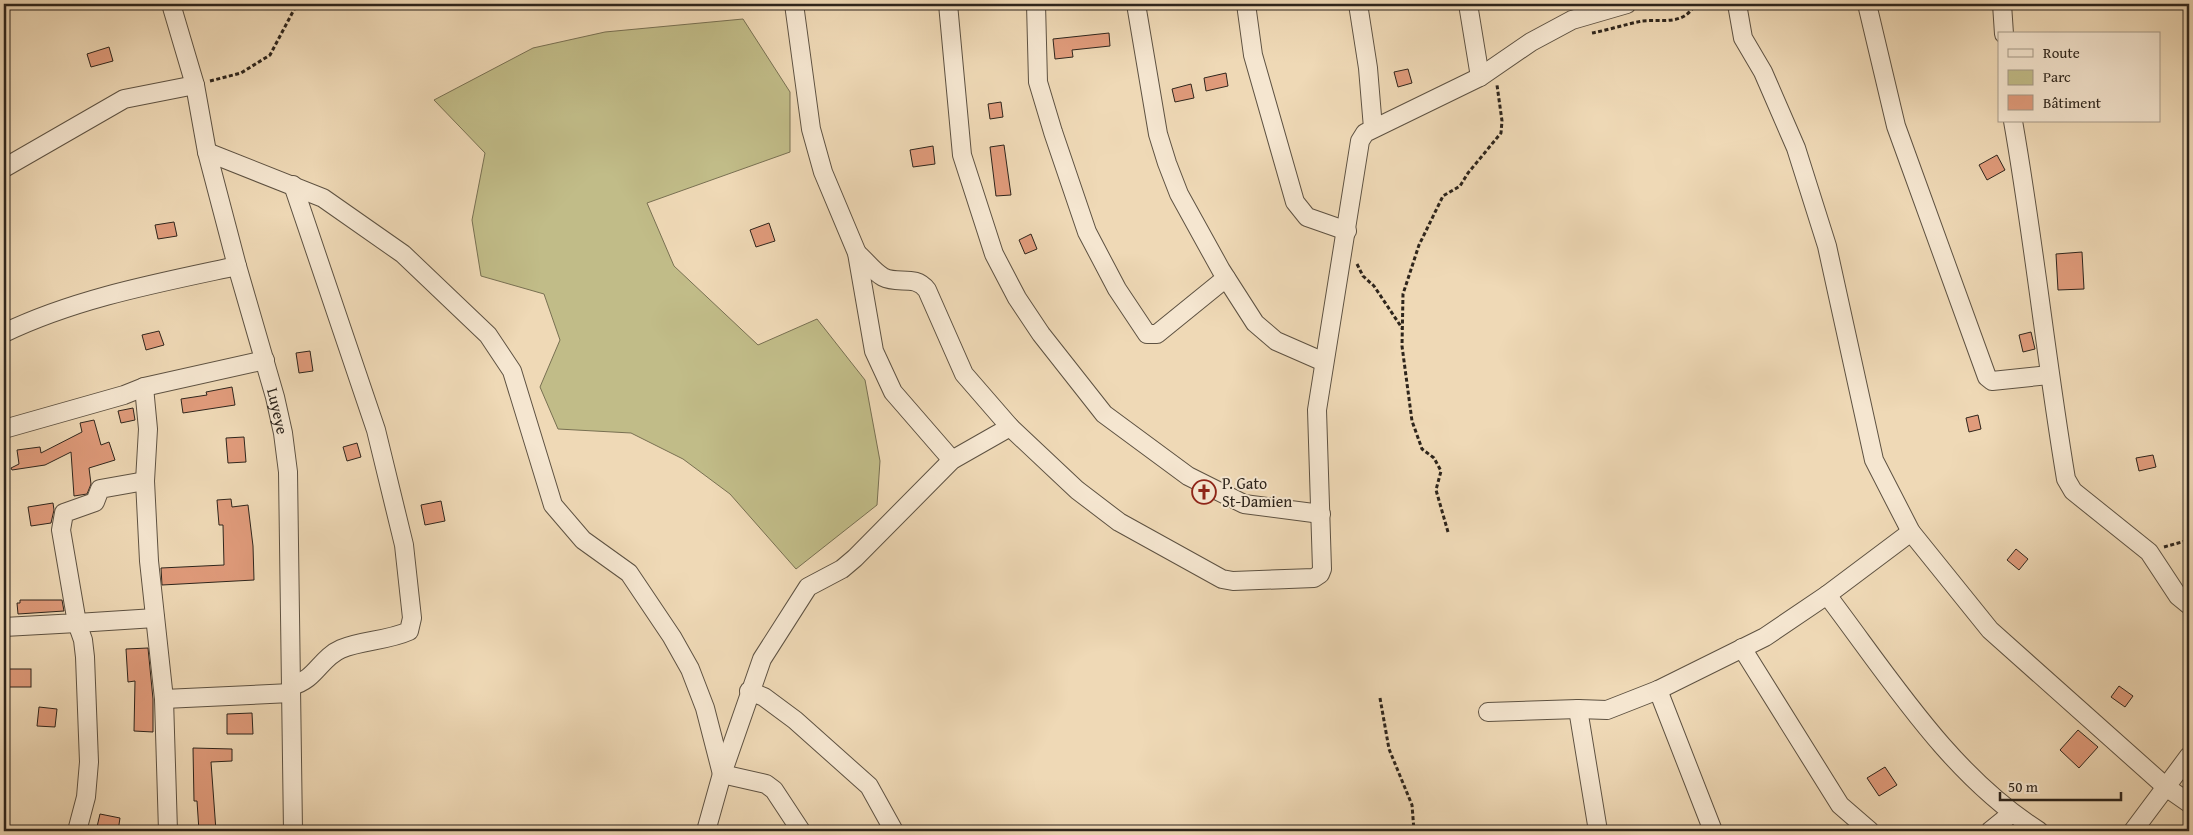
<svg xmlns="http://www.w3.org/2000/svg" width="2193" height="835" font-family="'Gentium Book Plus',serif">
<rect width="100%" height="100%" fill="#efd9b6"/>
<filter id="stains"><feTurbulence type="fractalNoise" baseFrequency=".004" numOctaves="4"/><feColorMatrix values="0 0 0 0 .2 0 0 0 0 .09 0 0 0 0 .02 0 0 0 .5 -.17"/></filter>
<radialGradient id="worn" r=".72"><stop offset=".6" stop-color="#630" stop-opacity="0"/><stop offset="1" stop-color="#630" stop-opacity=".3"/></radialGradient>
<path fill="#c1bc88" stroke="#787052" d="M 743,19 L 790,92 L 790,152 L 647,203 L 674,266 L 758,345 L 817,319 L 865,380 L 880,461 L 877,505 L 796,569 L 730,494 L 683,459 L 631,433 L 558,429 L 540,387 L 560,340 L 544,294 L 481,276 L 472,220 L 485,153 L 434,100 L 533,48 L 605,32 Z"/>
<g fill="#e09b7b" stroke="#2e251c">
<path d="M 1109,33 L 1110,46 L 1072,50 L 1073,57 L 1055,59 L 1053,39 Z"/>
<path d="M 109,47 L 113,61 L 91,67 L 87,54 Z"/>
<path d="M 1408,69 L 1412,83 L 1398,87 L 1394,72 Z"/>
<path d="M 1226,73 L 1228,86 L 1206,91 L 1204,78 Z"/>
<path d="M 1191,84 L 1194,98 L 1175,102 L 1172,89 Z"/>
<path d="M 1001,102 L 1003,117 L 990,119 L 988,104 Z"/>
<path d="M 1004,145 L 1011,195 L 996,196 L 990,147 Z"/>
<path d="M 933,146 L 935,164 L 913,167 L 910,150 Z"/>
<path d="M 1997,155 L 2005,170 L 1987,180 L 1979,165 Z"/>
<path d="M 174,222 L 177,236 L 158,239 L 155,225 Z"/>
<path d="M 769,223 L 775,241 L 756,247 L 750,230 Z"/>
<path d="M 1031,234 L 1037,249 L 1025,254 L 1019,240 Z"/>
<path d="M 2082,252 L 2084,289 L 2058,290 L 2056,254 Z"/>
<path d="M 159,331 L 164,345 L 146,350 L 142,335 Z"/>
<path d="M 2031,332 L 2035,349 L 2023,352 L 2019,335 Z"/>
<path d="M 310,351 L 313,371 L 299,373 L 296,353 Z"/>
<path d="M 232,387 L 235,405 L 183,413 L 181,399 L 207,395 L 206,392 Z"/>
<path d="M 133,408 L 135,420 L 121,423 L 118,411 Z"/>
<path d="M 1978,415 L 1981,429 L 1969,432 L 1966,418 Z"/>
<path d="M 94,420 L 101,445 L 109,442 L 115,460 L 89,468 L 91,484 L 87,494 L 74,496 L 71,452 L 45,465 L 12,470 L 11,468 L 19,464 L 17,450 L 40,447 L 41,453 L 82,432 L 80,423 Z"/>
<path d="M 244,437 L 246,462 L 228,463 L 226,438 Z"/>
<path d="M 357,443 L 361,457 L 347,461 L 343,447 Z"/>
<path d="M 2153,455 L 2156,467 L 2139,471 L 2136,458 Z"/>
<path d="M 231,499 L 232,507 L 248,505 L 253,546 L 254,580 L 162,585 L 161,568 L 224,565 L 223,525 L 219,525 L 217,500 Z"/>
<path d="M 441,501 L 445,521 L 425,525 L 421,505 Z"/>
<path d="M 53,503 L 54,510 L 51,523 L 31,526 L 28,507 Z"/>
<path d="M 2016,549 L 2028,559 L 2019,570 L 2007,560 Z"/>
<path d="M 20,600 L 62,600 L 64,611 L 18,614 L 17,603 L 20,603 Z"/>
<path d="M 148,648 L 153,699 L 153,732 L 134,731 L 135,681 L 128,682 L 126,649 Z"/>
<rect x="4" y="669" width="27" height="18"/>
<path d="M 2119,686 L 2133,696 L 2125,707 L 2111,697 Z"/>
<path d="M 39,707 L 57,709 L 55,727 L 37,726 Z"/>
<path d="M 252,713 L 253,734 L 227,734 L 227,714 Z"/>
<path d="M 2078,730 L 2098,747 L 2079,768 L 2060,750 Z"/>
<path d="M 193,748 L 232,749 L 232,761 L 211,762 L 216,831 L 199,831 L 197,801 L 194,801 Z"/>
<path d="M 1885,767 L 1897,785 L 1879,796 L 1867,778 Z"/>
<path d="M 100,814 L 120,818 L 118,831 L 96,831 Z"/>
</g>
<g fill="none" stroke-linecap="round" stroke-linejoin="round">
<g stroke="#5e5242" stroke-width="20">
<g id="minor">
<path id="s1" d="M 171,4 L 195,85 L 207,152 L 237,266 L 275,397 L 283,433 L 288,472 L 293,831"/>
<path d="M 794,4 L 811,129 L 823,172 L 857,253 L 874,351 L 893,392 L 952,460"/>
<path d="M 948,4 L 962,155 L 994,254 L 1017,298 L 1041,334 L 1104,414 L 1188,476 L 1244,504 L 1321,514"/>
<path d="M 1036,4 L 1038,82 L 1053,132 L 1087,232 L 1117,289 L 1147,334 L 1157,334 L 1226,278"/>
<path d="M 1136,4 L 1158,134 L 1167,163 L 1179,194 L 1221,270 L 1255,323 L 1276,341 L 1324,362"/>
<path d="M 1246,4 L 1253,55 L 1295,202 L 1307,217 L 1347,231"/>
<path d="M 1358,4 L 1368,68 L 1373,128"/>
<path d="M 1468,4 L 1480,77"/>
<path d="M 1737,4 L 1743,38 L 1763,72 L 1796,148 L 1827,246 L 1874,460 L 1911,532 L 1990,630 L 2166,787 L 2189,803"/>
<path d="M 1867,4 L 1896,126 L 1987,377 L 1992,381 L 2049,375"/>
<path d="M 2002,4 L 2004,34"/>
<path d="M 2013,121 C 2034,240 2046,360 2066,479 L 2073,491 L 2149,552 L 2178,596 L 2189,605"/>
<path d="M 207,152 L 323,198 L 403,254 L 488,335 L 512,371 L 553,505 L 583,540 L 629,573 L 672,637 L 690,669 L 705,708 L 722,774 L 766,784 L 774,790 L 801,831"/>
<path d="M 4,168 L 124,99 L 195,85"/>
<path d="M 857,253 C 865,260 874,272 883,277 C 898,285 915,274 927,290 L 964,374 L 1010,427 L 1077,490 L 1119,522 L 1222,579 L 1233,581 L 1314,578 L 1320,574 L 1322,569 L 1317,410 L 1360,141 L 1365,133 L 1480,77 L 1531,42 L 1572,20 L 1627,4"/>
<path d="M 4,333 C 77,298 158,283 237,266"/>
<path d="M 144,387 L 148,429 L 145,481 L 149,561 L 164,699 L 168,831"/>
<path d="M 4,429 L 124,395 L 144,387 L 265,360"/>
<path d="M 1827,595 C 1890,678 1950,775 2039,831"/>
<path d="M 4,627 L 77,623 L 61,530 L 64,513 L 95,502 L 100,489 L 145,481"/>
<path d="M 1742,648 L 1840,805 L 1870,831"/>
<path d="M 291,686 C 316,680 320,658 341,649 C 362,640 387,641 409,631 L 412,618 L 404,545 L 376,430 L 293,185"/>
<path d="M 1658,690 L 1713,831"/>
<path d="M 749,691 L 764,697 L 795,720 L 869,786 L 894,831"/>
<path d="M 164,699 L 291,693"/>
<path d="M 1578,709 L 1598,831"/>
<path d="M 1488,712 L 1578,709 L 1607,710 L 1658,690 L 1765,637 L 1827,595 L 1911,532"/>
<path d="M 77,831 L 86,797 L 89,762 L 85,657 L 83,640 L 77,623 L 155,618"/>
<path d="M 706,831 L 722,774 L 762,659 L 808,587 L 842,569 L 855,558 L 952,460 L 1010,427"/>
<path d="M 1990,831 L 2011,814"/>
<path d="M 2133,831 L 2189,756"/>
</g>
</g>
<g stroke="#2e251c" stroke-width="3" stroke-dasharray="4 2.5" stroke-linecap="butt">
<path d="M 1592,33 C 1608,30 1627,24 1642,21 C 1662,19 1684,26 1695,4"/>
<path d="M 210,81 L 241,73 L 270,55 L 297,4"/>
<path d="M 1357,264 L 1363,276 L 1374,286 L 1402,328"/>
<path d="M 1448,532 L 1436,490 L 1441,471 L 1434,458 L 1422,449 L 1412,421 L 1402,346 L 1403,294 L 1419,245 L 1443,196 L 1460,186 L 1468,173 L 1501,133 L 1502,121 L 1497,85"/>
<path d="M 2164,547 L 2189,540"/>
<path d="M 1380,698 L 1389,749 L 1412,805 L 1414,831"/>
</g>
<use href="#minor" stroke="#f5e6d0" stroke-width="18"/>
</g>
<defs>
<g id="church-ring" transform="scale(1.25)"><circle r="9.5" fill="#f5e6d0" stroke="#8f2418" stroke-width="1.5"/><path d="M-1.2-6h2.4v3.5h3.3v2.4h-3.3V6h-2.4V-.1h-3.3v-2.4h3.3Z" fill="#8f2418"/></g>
</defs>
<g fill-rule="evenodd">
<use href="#church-ring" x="1204" y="492"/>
</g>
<g text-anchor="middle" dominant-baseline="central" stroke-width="4" stroke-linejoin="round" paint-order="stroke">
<g font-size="16" fill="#2e251c" stroke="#f5e6d0">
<text stroke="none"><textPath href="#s1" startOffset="421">Luyeye</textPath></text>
</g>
<g font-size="16" fill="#2e251c" stroke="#f5e6d0" text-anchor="start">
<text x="1222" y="483">P. Gato<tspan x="1222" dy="18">St-Damien</tspan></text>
</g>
</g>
<rect width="2193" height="835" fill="none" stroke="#efd9b6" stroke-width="20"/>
<rect x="5" y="5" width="2183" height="825" fill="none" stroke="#2e251c" stroke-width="2.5"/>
<rect x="10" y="10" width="2173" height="815" fill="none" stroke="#2e251c"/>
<rect x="1998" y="32" width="162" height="90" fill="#f5e6d0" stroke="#a59988"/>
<rect x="2008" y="49" width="25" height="8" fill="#f5e6d0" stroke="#a59988"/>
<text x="2043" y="58" font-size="15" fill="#2e251c">Route</text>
<rect x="2008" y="70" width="25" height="15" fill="#c1bc88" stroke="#a59988"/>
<text x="2043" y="82" font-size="15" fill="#2e251c">Parc</text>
<rect x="2008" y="95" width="25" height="15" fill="#e09b7b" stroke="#a59988"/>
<text x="2043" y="108" font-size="15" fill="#2e251c">Bâtiment</text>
<path d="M2000 792v8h121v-8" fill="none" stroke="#2e251c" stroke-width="2.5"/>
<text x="2008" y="792" font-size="15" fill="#2e251c" stroke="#f5e6d0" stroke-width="4" paint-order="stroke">50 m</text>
<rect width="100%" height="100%" filter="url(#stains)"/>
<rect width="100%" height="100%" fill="url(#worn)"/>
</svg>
